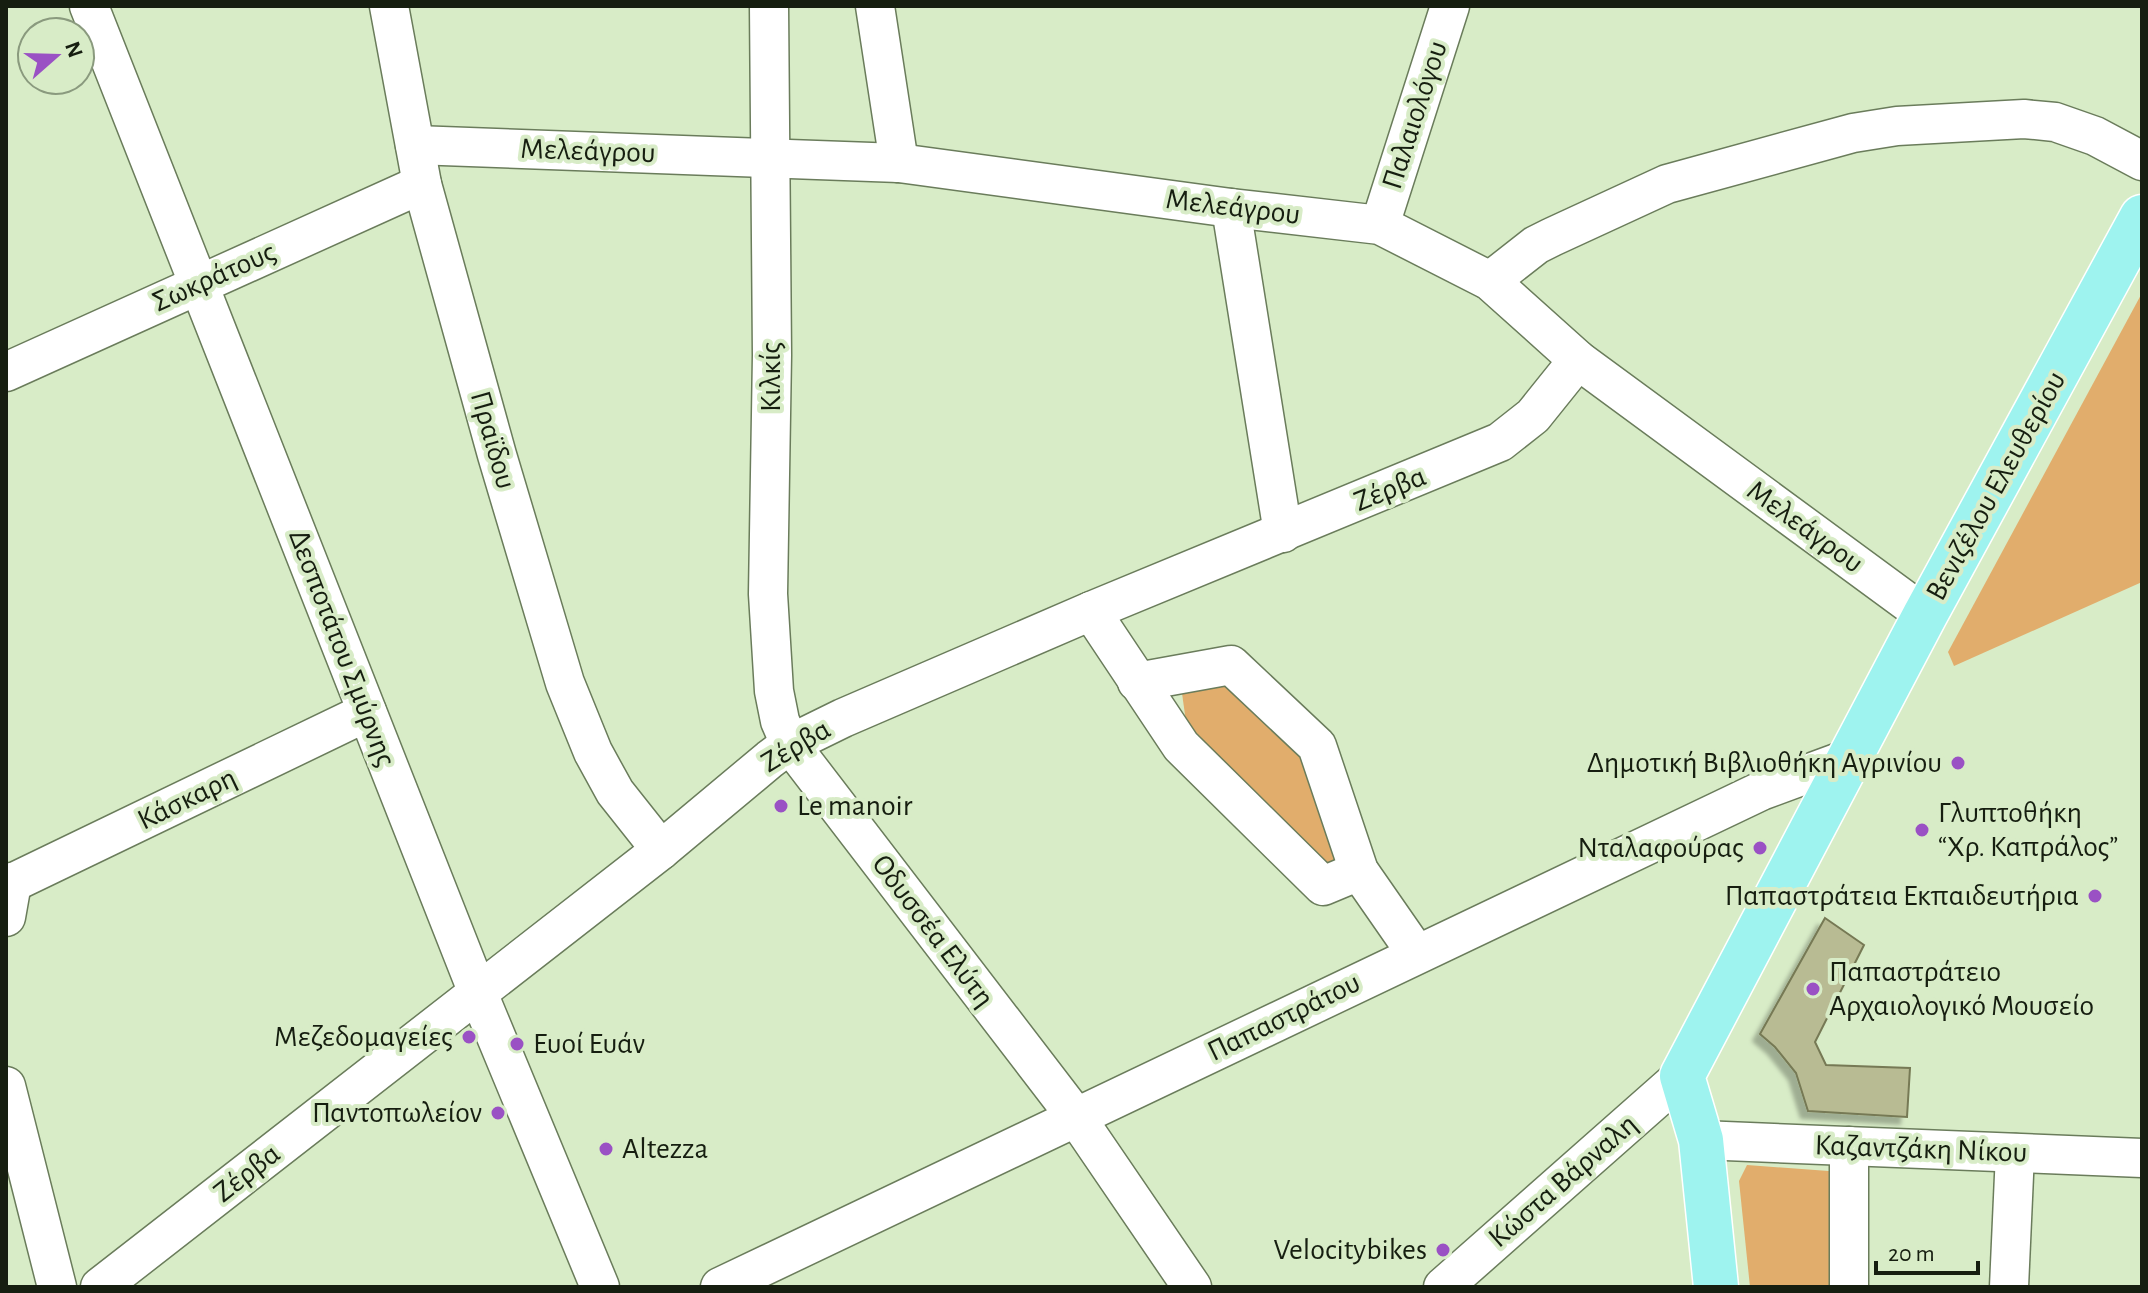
<svg xmlns="http://www.w3.org/2000/svg" width="2148" height="1293" font-family="'Alegreya Sans',sans-serif">
<defs>
<filter id="shadow"><feDropShadow dx="-7" dy="7" stdDeviation="2" flood-color="#0004"/></filter>
</defs>
<rect width="100%" height="100%" fill="#d8ecc7"/>
<g fill="#e1ad6c">
<path d="M 2142,293 L 2142,582 L 1954,666 L 1948,652 Z"/>
<path d="M 1229,680 L 1305,751 L 1343,869 L 1332,873 L 1187,729 L 1181,686 Z"/>
<path d="M 1747,1165 L 1842,1172 L 1845,1287 L 1750,1287 L 1739,1181 Z"/>
</g>
<path fill="#b8bb93" stroke="#767954" stroke-width="2" filter="url(#shadow)" d="M 1825,918 L 1864,945 L 1815,1042 L 1826,1065 L 1910,1068 L 1907,1117 L 1808,1111 L 1796,1073 L 1775,1047 L 1760,1034 Z"/>
<g fill="none" stroke-linecap="round" stroke-linejoin="round">
<g stroke="#6a7c5b" stroke-width="41">
<g id="minor">
<path d="M 89,6 L 478,993 L 600,1287"/>
<path d="M 389,6 L 422,184 L 497,455 L 565,683 L 593,752 L 615,792 L 661,850"/>
<path d="M 769,6 L 772,355 L 768,594 L 774,691 L 780,721 L 790,744 L 1076,1117 L 1192,1287"/>
<path d="M 875,6 L 899,163"/>
<path d="M 415,145 L 899,163 L 1231,208 L 1380,225 L 1490,281 L 1578,360 L 1925,615"/>
<path d="M 1231,208 L 1283,533"/>
<path d="M 1380,225 L 1450,6"/>
<path d="M 1490,281 L 1536,245 L 1552,237 L 1667,184 L 1853,133 L 1897,126 L 2024,119 L 2055,122 L 2095,136 L 2142,161"/>
<path d="M 6,372 L 422,184"/>
<path d="M 1091,611 L 1181,746 L 1323,886 L 1359,871"/>
<path d="M 1137,682 L 1231,665 L 1317,746 L 1359,871 L 1416,953"/>
<path d="M 6,882 L 12,883 L 367,712"/>
<path d="M 6,917 L 12,883"/>
<path d="M 6,1086 L 57,1287"/>
<path d="M 1701,1140 L 2142,1158"/>
<path d="M 1849,1146 L 1849,1287"/>
<path d="M 100,1287 L 661,850 L 770,759 L 790,744 L 843,718 L 1091,611 L 1500,442 L 1533,416 L 1578,360"/>
<path d="M 720,1287 L 1761,791 L 1853,757"/>
<path d="M 1443,1287 L 1682,1076"/>
<path d="M 2009,1287 L 2015,1153"/>
</g>
</g>
<g stroke="#fff" stroke-width="47">
<path id="major" d="M 1716,1287 L 1701,1140 L 1682,1076 L 1925,615 L 2142,217"/>
</g>
<use href="#minor" stroke="#fff" stroke-width="38"/>
<use href="#major" stroke="#9ef3ef" stroke-width="44"/>
</g>
<g fill="#9a51c4" stroke="#d8ecc7" stroke-width="3">
<circle cx="1958" cy="763" r="8"/>
<circle cx="781" cy="806" r="8"/>
<circle cx="1922" cy="830" r="8"/>
<circle cx="1760" cy="848" r="8"/>
<circle cx="2095" cy="896" r="8"/>
<circle cx="1813" cy="989" r="8"/>
<circle cx="469" cy="1037" r="8"/>
<circle cx="517" cy="1044" r="8"/>
<circle cx="498" cy="1113" r="8"/>
<circle cx="606" cy="1149" r="8"/>
<circle cx="1443" cy="1250" r="8"/>
</g>
<g text-anchor="middle" dominant-baseline="central" stroke-width="8" stroke-linejoin="round" paint-order="stroke">
<g font-size="30" fill="#161e10" stroke="#d8ecc7">
<text transform="translate(1415 115) rotate(-72)">Παλαιολόγου</text>
<text transform="translate(588 151) rotate(2)">Μελεάγρου</text>
<text transform="translate(1233 207) rotate(7)">Μελεάγρου</text>
<text transform="translate(214 277) rotate(-24)">Σωκράτους</text>
<text transform="translate(771 377) rotate(-90)">Κιλκίς</text>
<text transform="translate(493 440) rotate(74)">Πραϊδου</text>
<text transform="translate(1996 486) rotate(-61)">Βενιζέλου Ελευθερίου</text>
<text transform="translate(1390 489) rotate(-22)">Ζέρβα</text>
<text transform="translate(1805 527) rotate(36)">Μελεάγρου</text>
<text transform="translate(342 648) rotate(69)">Δεσποτάτου Σμύρνης</text>
<text transform="translate(796 746) rotate(-31)">Ζέρβα</text>
<text transform="translate(187 799) rotate(-26)">Κάσκαρη</text>
<text transform="translate(933 931) rotate(53)">Οδυσσέα Ελύτη</text>
<text transform="translate(1284 1017) rotate(-26)">Παπαστράτου</text>
<text transform="translate(1921 1149) rotate(2)">Καζαντζάκη Νίκου</text>
<text transform="translate(247 1173) rotate(-38)">Ζέρβα</text>
<text transform="translate(1563 1181) rotate(-41)">Κώστα Βάρναλη</text>
</g>
<g font-size="30" fill="#161e10" stroke="#d8ecc7" text-anchor="end">
<text x="1942" y="763">Δημοτική Βιβλιοθήκη Αγρινίου</text>
<text x="797" y="806" text-anchor="start">Le manoir</text>
<text x="1938" y="813" text-anchor="start">Γλυπτοθήκη<tspan x="1938" dy="34">“Χρ. Καπράλος”</tspan></text>
<text x="1744" y="848">Νταλαφούρας</text>
<text x="2079" y="896">Παπαστράτεια Εκπαιδευτήρια</text>
<text x="1829" y="972" text-anchor="start">Παπαστράτειο<tspan x="1829" dy="34">Αρχαιολογικό Μουσείο</tspan></text>
<text x="453" y="1037">Μεζεδομαγείες</text>
<text x="533" y="1044" text-anchor="start">Ευοί Ευάν</text>
<text x="482" y="1113">Παντοπωλείον</text>
<text x="622" y="1149" text-anchor="start">Altezza</text>
<text x="1427" y="1250">Velocitybikes</text>
</g>
</g>
<rect width="2148" height="1293" fill="none" stroke="#161e10" stroke-width="16"/>
<g transform="translate(56 56) rotate(70)"><circle r="38" fill="#d8ecc7" stroke="#8a9a7e" stroke-width="2"/>
<path d="M0-6L14 30L0 20L-14 30Z" fill="#9a51c4"/>
<text y="-12" font-size="22" font-weight="bold" text-anchor="middle" fill="#161e10">N</text>
</g>
<path d="M1876 1261v12h102v-12" fill="none" stroke="#161e10" stroke-width="4"/>
<text x="1888" y="1261" font-size="24" fill="#161e10" stroke="#d8ecc7" stroke-width="6" paint-order="stroke">20 m</text>
</svg>
